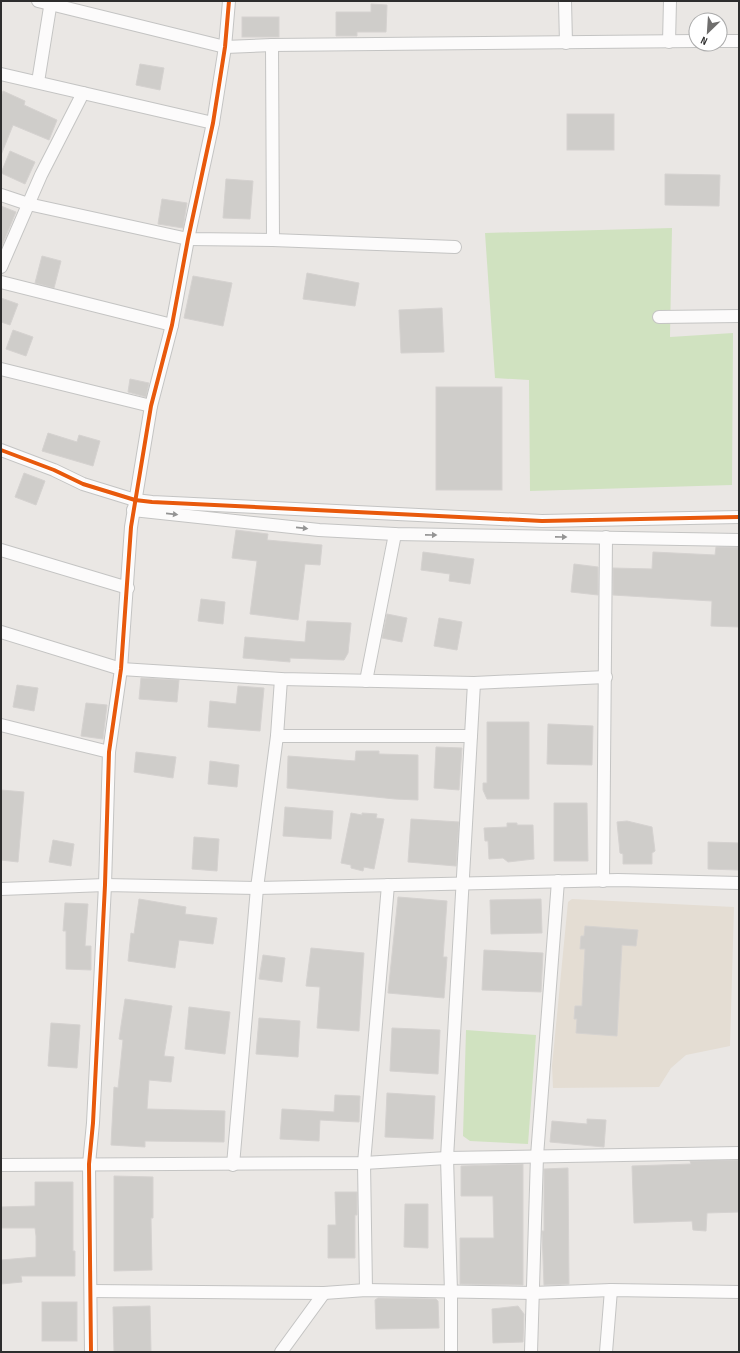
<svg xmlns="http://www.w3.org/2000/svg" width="740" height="1353" font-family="'Sofia Sans Condensed',sans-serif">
<rect width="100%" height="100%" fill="#eae7e4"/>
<path fill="#e4ddd3" d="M 572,899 L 734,907 L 730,1046 L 686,1055 L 671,1068 L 659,1087 L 553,1088 L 552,1066 L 568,902 Z"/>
<g fill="#d0e2c0">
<path d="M 672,228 L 670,337 L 733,333 L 732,485 L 530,491 L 529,380 L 495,378 L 485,233 Z"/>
<path d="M 466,1030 L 536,1035 L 528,1144 L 470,1141 L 463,1136 Z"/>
</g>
<g fill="#cfcdca" stroke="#d5d2d0">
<path d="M 371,4 L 387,5 L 386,32 L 357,32 L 357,36 L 336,36 L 336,12 L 371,12 Z"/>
<rect x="242" y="17" width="37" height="20"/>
<path d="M 140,64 L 164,68 L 160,90 L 136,85 Z"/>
<path d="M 3,91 L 25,101 L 24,105 L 57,120 L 49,140 L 13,125 L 1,155 L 1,97 Z"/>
<rect x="567" y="114" width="47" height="36"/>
<path d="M 10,151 L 35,162 L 25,184 L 1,173 Z"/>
<path d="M 665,174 L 720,175 L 719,206 L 665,205 Z"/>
<path d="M 226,179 L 253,181 L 250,219 L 223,218 Z"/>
<path d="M 162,199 L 187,203 L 183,228 L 158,224 Z"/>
<path d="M 1,206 L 16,212 L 1,248 Z"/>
<path d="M 42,256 L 61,261 L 54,288 L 35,283 Z"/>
<path d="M 307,273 L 359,283 L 355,306 L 303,299 Z"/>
<path d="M 193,276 L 232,283 L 223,326 L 184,318 Z"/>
<path d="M 1,298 L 18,304 L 10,325 L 1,322 Z"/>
<path d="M 442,308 L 444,352 L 401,353 L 399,310 Z"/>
<path d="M 13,330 L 33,337 L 26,356 L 6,349 Z"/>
<path d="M 130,379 L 149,383 L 146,397 L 128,392 Z"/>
<rect x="436" y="387" width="66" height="103"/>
<path d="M 48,433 L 77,442 L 79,435 L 100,441 L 93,466 L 42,451 Z"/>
<path d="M 24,473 L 45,481 L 36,505 L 15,497 Z"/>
<path d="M 236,530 L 268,534 L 267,540 L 322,545 L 320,565 L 305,564 L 298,620 L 250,614 L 257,561 L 232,558 Z"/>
<path d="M 716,547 L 739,547 L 739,627 L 711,626 L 712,601 L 613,595 L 613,568 L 652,569 L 653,552 L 715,555 Z"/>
<path d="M 423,552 L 474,559 L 470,584 L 449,581 L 450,574 L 421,570 Z"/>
<path d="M 574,564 L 598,567 L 598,595 L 571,592 Z"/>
<path d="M 201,599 L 225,602 L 223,624 L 198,621 Z"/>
<path d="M 387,614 L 407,618 L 402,642 L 382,638 Z"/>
<path d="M 439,618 L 462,622 L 457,650 L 434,646 Z"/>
<path d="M 307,621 L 351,623 L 348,653 L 344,660 L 290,658 L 290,662 L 243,658 L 245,637 L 305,642 Z"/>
<path d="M 141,678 L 179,680 L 177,702 L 139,699 Z"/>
<path d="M 17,685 L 38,688 L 34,711 L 13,707 Z"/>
<path d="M 238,686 L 264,688 L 260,731 L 208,727 L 210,701 L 236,704 Z"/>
<path d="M 86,703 L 107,705 L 103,739 L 81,736 Z"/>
<path d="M 487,722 L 529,722 L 529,799 L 487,799 L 483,790 L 483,783 L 487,783 Z"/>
<path d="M 548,724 L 593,726 L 592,765 L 547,764 Z"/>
<path d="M 436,747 L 462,748 L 459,790 L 434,788 Z"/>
<path d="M 356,751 L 379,751 L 379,754 L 418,755 L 418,800 L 395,799 L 287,788 L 288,756 L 355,761 Z"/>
<path d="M 136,752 L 176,757 L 173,778 L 134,772 Z"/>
<path d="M 210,761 L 239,765 L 237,787 L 208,784 Z"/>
<path d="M 1,790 L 24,792 L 18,862 L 1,860 Z"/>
<path d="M 554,803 L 587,803 L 588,861 L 554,861 Z"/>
<path d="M 285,807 L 333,811 L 331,839 L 283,836 Z"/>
<path d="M 351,813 L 362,815 L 362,813 L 377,814 L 376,818 L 384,819 L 374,869 L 364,867 L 363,871 L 351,868 L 351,865 L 341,863 Z"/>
<path d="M 411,819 L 459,822 L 456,866 L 408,862 Z"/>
<path d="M 627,821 L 652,827 L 655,851 L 652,853 L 652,864 L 623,864 L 623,854 L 620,853 L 617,822 Z"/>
<path d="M 507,823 L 517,823 L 517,825 L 533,825 L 534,859 L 508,862 L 503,858 L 489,859 L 488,841 L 485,841 L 484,828 L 507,827 Z"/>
<path d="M 194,837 L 219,839 L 217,871 L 192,869 Z"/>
<path d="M 53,840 L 74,844 L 71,866 L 49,862 Z"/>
<path d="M 708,842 L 739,843 L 738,870 L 708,869 Z"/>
<path d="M 398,897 L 447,901 L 443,957 L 447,957 L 444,998 L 388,993 Z"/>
<path d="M 139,899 L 186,907 L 185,914 L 217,918 L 213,944 L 179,940 L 175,968 L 128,961 L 131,933 L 134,934 Z"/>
<path d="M 541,899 L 542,933 L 491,934 L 490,900 Z"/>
<path d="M 65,903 L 88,904 L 85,946 L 91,946 L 91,970 L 66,969 L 66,931 L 63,931 Z"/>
<path d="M 585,926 L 638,930 L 636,946 L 622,945 L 617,1036 L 576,1033 L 577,1019 L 574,1019 L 575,1006 L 582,1006 L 585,949 L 580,949 L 581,936 L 584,936 Z"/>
<path d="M 311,948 L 364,953 L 359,1031 L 317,1028 L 320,987 L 306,986 Z"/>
<path d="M 484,950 L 543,953 L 541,992 L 482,990 Z"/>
<path d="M 263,955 L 285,958 L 282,982 L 259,979 Z"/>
<path d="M 125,999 L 172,1006 L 164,1056 L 174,1057 L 171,1082 L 149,1080 L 147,1109 L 225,1111 L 224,1142 L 145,1141 L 145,1147 L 111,1145 L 114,1087 L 118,1088 L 123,1040 L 119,1039 Z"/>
<path d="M 189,1007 L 230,1012 L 225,1054 L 185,1049 Z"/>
<path d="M 259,1018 L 300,1021 L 298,1057 L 256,1054 Z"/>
<path d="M 51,1023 L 80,1025 L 77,1068 L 48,1066 Z"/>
<path d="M 392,1028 L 440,1030 L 438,1074 L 390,1071 Z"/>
<path d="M 387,1093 L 435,1096 L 433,1139 L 385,1137 Z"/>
<path d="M 335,1095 L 360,1096 L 359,1122 L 320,1120 L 319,1141 L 280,1139 L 282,1109 L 334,1112 Z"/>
<path d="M 587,1119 L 606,1120 L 604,1147 L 550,1142 L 552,1121 L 587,1124 Z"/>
<path d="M 739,1160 L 739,1212 L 707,1213 L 706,1231 L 693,1230 L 692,1221 L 634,1223 L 632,1166 L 691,1164 L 690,1161 Z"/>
<path d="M 523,1164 L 523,1285 L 460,1284 L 460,1238 L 494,1238 L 493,1196 L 461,1196 L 461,1166 Z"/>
<path d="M 568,1168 L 569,1284 L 544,1285 L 542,1231 L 544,1231 L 544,1169 Z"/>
<path d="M 114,1176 L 153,1177 L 153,1218 L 151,1218 L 152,1270 L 114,1271 Z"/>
<path d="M 35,1182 L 73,1182 L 73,1251 L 75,1251 L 75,1276 L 21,1276 L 22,1282 L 1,1284 L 1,1260 L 36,1257 L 36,1236 L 35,1228 L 1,1228 L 1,1207 L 35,1206 Z"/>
<path d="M 335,1192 L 357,1192 L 357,1215 L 355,1215 L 355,1258 L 328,1258 L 328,1225 L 336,1225 Z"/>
<path d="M 405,1204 L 428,1204 L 428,1248 L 404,1247 Z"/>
<path d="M 378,1298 L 436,1299 L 438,1301 L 439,1328 L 376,1329 L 375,1300 Z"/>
<rect x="42" y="1302" width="35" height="39"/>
<path d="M 150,1306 L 151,1352 L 114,1352 L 113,1307 Z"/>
<path d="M 518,1306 L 524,1314 L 523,1342 L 493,1343 L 492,1309 Z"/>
</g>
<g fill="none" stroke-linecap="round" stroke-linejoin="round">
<g stroke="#c4c4c3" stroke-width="14">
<g id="minor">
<path d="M 38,1 L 225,47 L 272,45 L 696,41"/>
<path d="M 565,1 L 566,43"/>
<path d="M 720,41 L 739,41"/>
<path d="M 669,42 L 670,1"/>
<path d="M 272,45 L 273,240"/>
<path d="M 1,74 L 213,123"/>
<path d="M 38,82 L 51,1"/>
<path d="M 1,195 L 28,204 L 188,239 L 273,240 L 455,247"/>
<path d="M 1,267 L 41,175 L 83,93"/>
<path d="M 1,282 L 172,325"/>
<path d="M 659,317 L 739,316"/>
<path d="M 1,369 L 151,406"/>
<path d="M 1,450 L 54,470 L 83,484 L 135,500 L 152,502 L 542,521 L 739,517"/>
<path d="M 133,510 L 319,530 L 395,534 L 739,540"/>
<path d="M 1,550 L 128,588"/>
<path d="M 1,632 L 121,669 L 281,679 L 474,683 L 606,677"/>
<path d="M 366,681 L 395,534"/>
<path d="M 1,725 L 109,752"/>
<path d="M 277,736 L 471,736"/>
<path d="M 603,881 L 606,537"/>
<path d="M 1,889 L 105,885 L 257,888 L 618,880 L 739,883"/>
<path d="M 1,1165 L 364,1163 L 447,1158 L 739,1153"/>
<path d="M 233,1165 L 257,888 L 277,736 L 281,679"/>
<path d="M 366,1290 L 364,1163 L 388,885"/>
<path d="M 91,1291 L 324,1293 L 366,1290 L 533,1293 L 611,1290 L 739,1292"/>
<path d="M 91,1352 L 89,1164 L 93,1123 L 105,885 L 109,752 L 121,669 L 131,527 L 151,406 L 172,325 L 188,239 L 213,123 L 225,47 L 229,1"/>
<path d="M 281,1352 L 324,1293"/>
<path d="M 451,1352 L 451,1292 L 447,1158 L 474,683"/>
<path d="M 531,1352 L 537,1156 L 558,881"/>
<path d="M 606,1352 L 611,1290"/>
</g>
</g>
<use href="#minor" stroke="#fcfbfb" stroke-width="12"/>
<g stroke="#fff" stroke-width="6">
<g id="cycleway">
<path d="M 1,450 L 54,470 L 83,484 L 135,500 L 152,502 L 542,521 L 739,517"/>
<path d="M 91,1352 L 89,1164 L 93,1123 L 105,885 L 109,752 L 121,669 L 131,527 L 151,406 L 172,325 L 188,239 L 213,123 L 225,47 L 229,1"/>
</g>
</g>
<use href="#cycleway" stroke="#e8590c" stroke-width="4"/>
</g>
<defs><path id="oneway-solid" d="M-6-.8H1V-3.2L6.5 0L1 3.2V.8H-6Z"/></defs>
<g fill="#949494">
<use href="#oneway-solid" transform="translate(172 514) rotate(6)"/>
<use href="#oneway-solid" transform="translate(302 528) rotate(6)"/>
<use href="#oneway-solid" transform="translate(431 535) rotate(1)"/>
<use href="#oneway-solid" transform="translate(561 537) rotate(1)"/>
</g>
<rect width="740" height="1353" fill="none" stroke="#2d2d2d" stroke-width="4"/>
<g transform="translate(708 32) rotate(205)"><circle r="19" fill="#ffffff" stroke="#ababab"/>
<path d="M0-3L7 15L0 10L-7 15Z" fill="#6f6e6d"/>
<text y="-6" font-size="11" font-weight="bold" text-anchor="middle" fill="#2d2d2d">N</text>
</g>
</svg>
